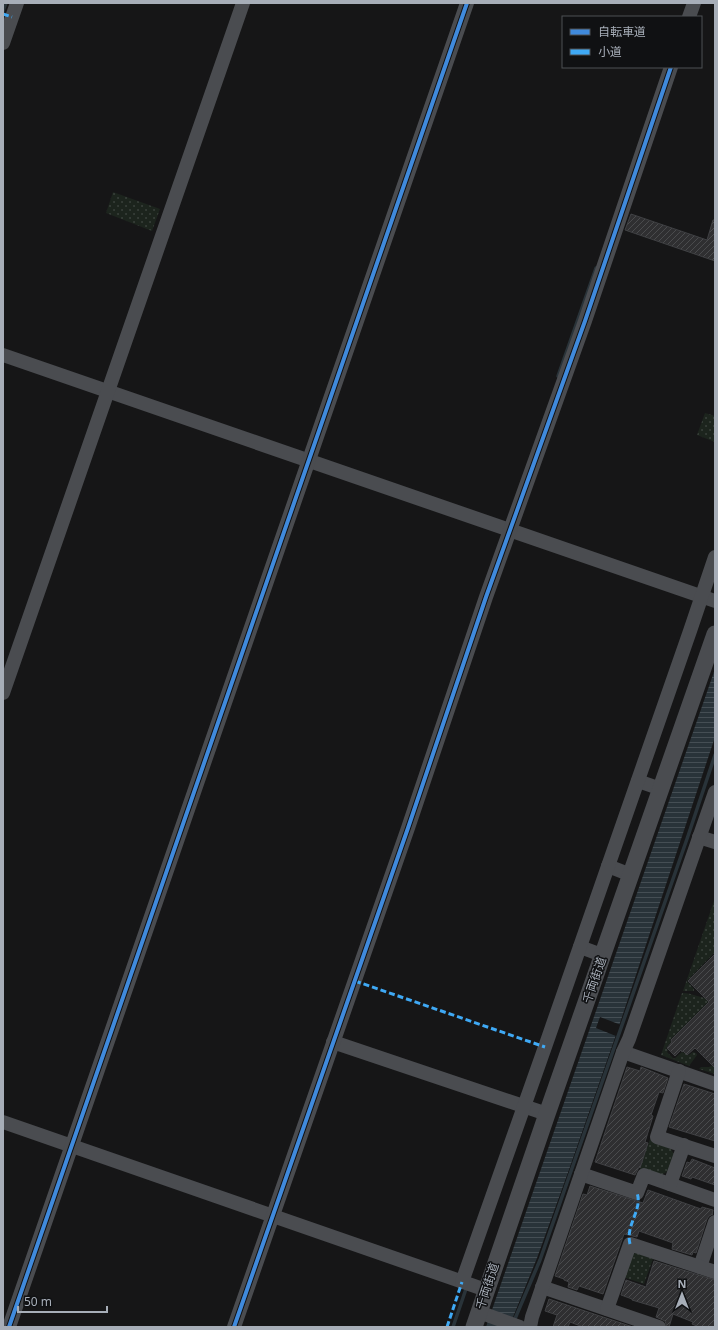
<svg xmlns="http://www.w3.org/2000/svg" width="718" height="1330" font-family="'Noto Sans','Noto Sans JP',sans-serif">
<defs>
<pattern id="grass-dots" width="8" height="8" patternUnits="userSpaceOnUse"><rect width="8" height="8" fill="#1c241d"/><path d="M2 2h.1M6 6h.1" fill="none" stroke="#3a413c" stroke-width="1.8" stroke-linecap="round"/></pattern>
<pattern id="water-rules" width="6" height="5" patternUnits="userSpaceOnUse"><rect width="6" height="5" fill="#293339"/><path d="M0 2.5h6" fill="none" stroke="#454e54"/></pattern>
<pattern id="building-hatch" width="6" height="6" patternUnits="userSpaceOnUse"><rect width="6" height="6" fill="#2f2f31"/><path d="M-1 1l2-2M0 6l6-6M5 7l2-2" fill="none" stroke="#4a4b4d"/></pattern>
</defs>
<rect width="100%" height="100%" fill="#161617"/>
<g fill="url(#grass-dots)">
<path d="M 113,192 L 160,209 L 152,231 L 106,213 Z"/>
<path d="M 705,413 L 715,416 L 715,442 L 697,435 Z"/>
<path d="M 715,898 L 715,952 L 687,981 L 694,989 L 694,991 L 683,991 Z"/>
<path d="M 682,993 C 692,993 701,998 711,999 L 670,1040 L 671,1042 L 666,1048 L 668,1050 L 667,1052 L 674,1059 L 682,1052 L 689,1055 L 693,1052 L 696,1053 L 697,1055 L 689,1066 L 661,1055 Z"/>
<path d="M 713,1065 L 715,1066 L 715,1074 L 699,1069 L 701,1067 L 709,1067 Z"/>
<path d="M 650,1139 L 669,1146 L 674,1154 L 668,1171 L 660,1176 L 640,1169 Z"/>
<path d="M 639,1251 L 654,1256 L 644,1284 L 623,1277 L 630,1255 Z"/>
</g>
<path fill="url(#water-rules)" d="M 715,669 L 715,737 L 616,1035 L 569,1170 L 537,1258 L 509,1327 L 486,1327 Z"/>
<path fill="#161617" d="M 600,1017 L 621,1025 L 571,1171 L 539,1259 L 538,1259 L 616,1036 L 596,1028 Z"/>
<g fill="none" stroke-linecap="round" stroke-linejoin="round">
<g stroke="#293339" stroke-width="3.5">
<path d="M 3,11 L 6,3"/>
<path d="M 558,376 L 596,268"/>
<path d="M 514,1321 L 540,1260 L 688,836 L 715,755"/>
<path d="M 453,1327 L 467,1286"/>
</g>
</g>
<g fill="url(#building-hatch)" stroke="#3f4043">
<path d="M 631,214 L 707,240 L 713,220 L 715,220 L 715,261 L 625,230 Z"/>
<path d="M 715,954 L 715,1068 L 695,1048 L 687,1055 L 683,1051 L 682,1052 L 681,1050 L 675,1056 L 667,1048 L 672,1042 L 671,1040 L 709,1002 L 688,981 Z"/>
<path d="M 627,1067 L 640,1071 L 641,1067 L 668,1078 L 663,1093 L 659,1092 L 651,1115 L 653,1116 L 645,1142 L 648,1143 L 640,1168 L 639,1167 L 635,1175 L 595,1162 Z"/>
<path d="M 684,1084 L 715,1094 L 715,1141 L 669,1127 Z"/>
<path d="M 692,1159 L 715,1168 L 715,1185 L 692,1177 L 691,1179 L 682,1176 L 687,1162 L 690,1163 Z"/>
<path d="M 590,1186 L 643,1203 L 648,1190 L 701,1209 L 702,1207 L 713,1210 L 712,1214 L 713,1214 L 709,1216 L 707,1219 L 696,1253 L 693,1252 L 692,1255 L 672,1249 L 673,1243 L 639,1231 L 637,1237 L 624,1234 L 603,1294 L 579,1286 L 577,1290 L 568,1287 L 569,1282 L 564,1280 L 564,1279 L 555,1276 L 583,1194 L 587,1195 Z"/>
<path d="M 654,1261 L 715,1280 L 715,1327 L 699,1327 L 692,1324 L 693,1322 L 673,1314 L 669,1327 L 667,1327 L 665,1321 L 656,1317 L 659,1308 L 632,1300 L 632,1299 L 621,1295 L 626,1280 L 646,1287 Z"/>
<path d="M 549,1299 L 633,1327 L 583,1327 L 570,1322 L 568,1327 L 553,1327 L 557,1315 L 545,1311 Z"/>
</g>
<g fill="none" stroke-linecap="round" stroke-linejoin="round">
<g stroke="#4a4c50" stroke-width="14">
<path d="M 689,17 L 694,3"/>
<path d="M 3,43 L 17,3"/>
<path d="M 3,355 L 715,601"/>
<path d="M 3,693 L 243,3"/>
<path d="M 638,781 L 661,789"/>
<path d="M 699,837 L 715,842"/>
<path d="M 608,866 L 631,875"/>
<path d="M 580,947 L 602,955"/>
<path d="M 333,1042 L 547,1114"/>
<path d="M 623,1052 L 715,1084"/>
<path d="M 679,1071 L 657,1137 L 715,1156"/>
<path d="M 3,1122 L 486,1290"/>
<path d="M 581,1174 L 637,1193 L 644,1175 L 715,1200"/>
<path d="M 670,1184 L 684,1145"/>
<path d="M 700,1267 L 715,1222"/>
<path d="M 462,1282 L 545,1047 L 690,631 L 715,557"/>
<path d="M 542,1287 L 659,1327"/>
<path d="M 607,1309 L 630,1244 L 715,1272"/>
<path d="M 479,1312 L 520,1327"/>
<path d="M 9,1327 L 467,3"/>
<path d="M 234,1327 L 408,828 L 486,597 L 585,321 L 671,67"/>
<path d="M 530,1327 L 532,1317 L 623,1052 L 629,1039 L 715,792"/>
</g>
<path stroke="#4a4c50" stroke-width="17" d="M 474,1327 L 547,1114 L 715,634"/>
<g stroke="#3fa9f5" stroke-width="3" stroke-dasharray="6 3" stroke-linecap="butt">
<path d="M 3,14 L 12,17"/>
<path d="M 355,981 L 545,1047"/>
<path d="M 630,1244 C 625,1225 643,1210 637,1193"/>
<path d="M 447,1327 L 462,1282"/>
</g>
<g stroke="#101113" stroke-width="6">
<g id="cycleway">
<path d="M 9,1327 L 467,3"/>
<path d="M 234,1327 L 408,828 L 486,597 L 585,321 L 671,67"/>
</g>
</g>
<use href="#cycleway" stroke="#408adc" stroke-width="4"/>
</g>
<g text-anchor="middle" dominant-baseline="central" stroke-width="3" stroke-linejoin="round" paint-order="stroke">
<g font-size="12" fill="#a7aeb8" stroke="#101113">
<text transform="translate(594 980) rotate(-71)">千両街道</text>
<text transform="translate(487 1286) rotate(-72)">千両街道</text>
</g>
</g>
<rect width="718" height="1330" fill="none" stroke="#a7aeb8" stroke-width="8"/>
<rect x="562" y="16" width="140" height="52" fill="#101113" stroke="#4c5055"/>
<rect x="570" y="29" width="20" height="6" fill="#408adc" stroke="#4c5055"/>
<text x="598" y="36" font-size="12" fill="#a7aeb8">自転車道</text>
<rect x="570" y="49" width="20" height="6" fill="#3fa9f5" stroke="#4c5055"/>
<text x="598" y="56" font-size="12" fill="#a7aeb8">小道</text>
<g transform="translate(682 1294)" stroke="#101113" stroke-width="3" paint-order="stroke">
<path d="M0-3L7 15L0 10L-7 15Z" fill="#a7aeb8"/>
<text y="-6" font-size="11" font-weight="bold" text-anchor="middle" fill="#a7aeb8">N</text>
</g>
<path d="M18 1306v6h89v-6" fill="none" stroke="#a7aeb8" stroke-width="2"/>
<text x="24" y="1306" font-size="12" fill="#a7aeb8" stroke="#101113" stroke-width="3" paint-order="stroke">50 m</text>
</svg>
